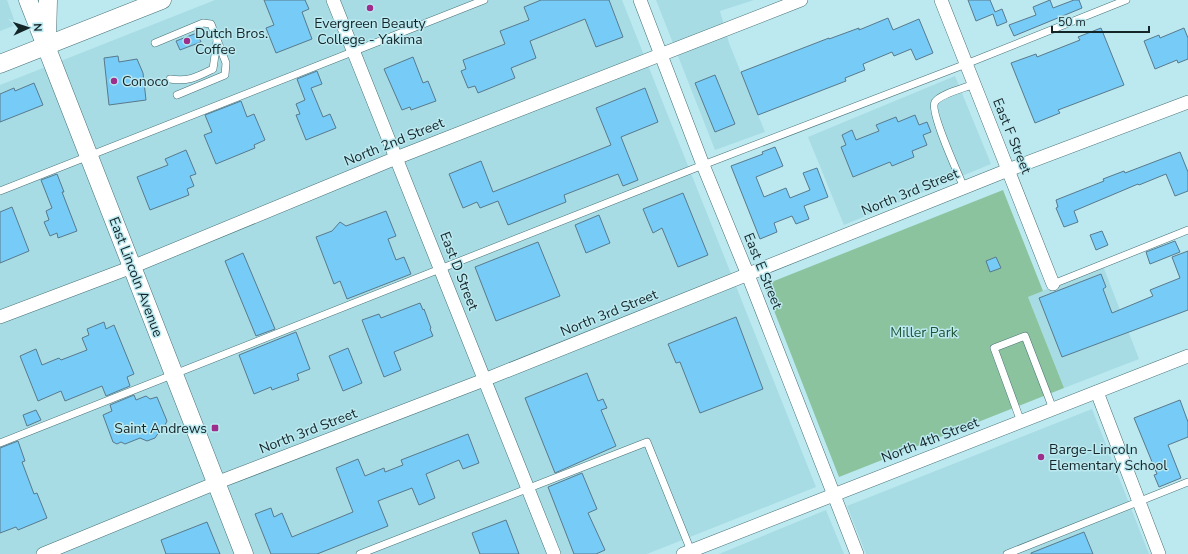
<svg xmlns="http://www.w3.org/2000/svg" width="1188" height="554" font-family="'Nunito Sans',sans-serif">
<rect width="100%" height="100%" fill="#bce9f0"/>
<g fill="#a7dce4">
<path d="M 0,0 L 7,0 L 16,25 L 0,31 Z"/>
<path d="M 215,0 L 622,0 L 816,487 L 647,554 L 0,554 L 0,85 Z"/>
<path d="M 656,0 L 754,0 L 720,11 L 729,43 L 765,132 L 715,150 Z"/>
<path d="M 955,76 L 991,164 L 844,225 L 808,137 Z"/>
<path d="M 1103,266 L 1139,359 L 1064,388 L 1028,297 Z"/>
<path d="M 1092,409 L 1149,554 L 866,554 L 847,506 Z"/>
<path d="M 826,510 L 844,554 L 719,554 Z"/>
</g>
<path fill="#8bc39e" d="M 1003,190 L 1043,291 L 1028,297 L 1064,388 L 839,477 L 764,285 Z"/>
<g fill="#76cbf7" stroke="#587a8c">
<path d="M 264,0 L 305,0 L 309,9 L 302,12 L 312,39 L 276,53 L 266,28 L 274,25 Z"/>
<path d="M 541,0 L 609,0 L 623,37 L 596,47 L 585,19 L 530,41 L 536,58 L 511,68 L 515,78 L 478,93 L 475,86 L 468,88 L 461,71 L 466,69 L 463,60 L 505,44 L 500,31 L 529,20 L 524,7 Z"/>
<path d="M 968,0 L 990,0 L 995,12 L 1002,9 L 1007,22 L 997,26 L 993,14 L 976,21 Z"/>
<path d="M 1050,0 L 1053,8 L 1074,0 L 1079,0 L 1082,8 L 1014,36 L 1009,25 L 1036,15 L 1033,7 Z"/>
<path d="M 888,18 L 893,30 L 919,19 L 933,53 L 916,60 L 911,49 L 894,56 L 892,52 L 863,64 L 865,70 L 845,78 L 846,81 L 758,115 L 741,72 L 829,38 L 829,39 L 859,28 L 859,30 Z"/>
<path d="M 1101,28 L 1124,85 L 1058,110 L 1060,113 L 1035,123 L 1011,63 L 1036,54 L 1037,57 L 1080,40 L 1078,37 Z"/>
<path d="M 1184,28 L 1188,38 L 1188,59 L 1178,63 L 1177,60 L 1155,69 L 1144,41 L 1159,35 L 1160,38 Z"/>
<path d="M 197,33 L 201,42 L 180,50 L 176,41 Z"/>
<path d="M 118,56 L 119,62 L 137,59 L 143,73 L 146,100 L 109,105 L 104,58 Z"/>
<path d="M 413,57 L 423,83 L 428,81 L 436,101 L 411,110 L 410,107 L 402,110 L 384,69 Z"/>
<path d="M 317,71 L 322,84 L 311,88 L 323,117 L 330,114 L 336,128 L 306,140 L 296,115 L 300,114 L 296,104 L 305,100 L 297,79 Z"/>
<path d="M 715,75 L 735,124 L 715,132 L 695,83 Z"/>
<path d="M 34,83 L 43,105 L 0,122 L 0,94 L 14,88 L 15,91 Z"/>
<path d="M 645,88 L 658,122 L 621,137 L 638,180 L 623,186 L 618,174 L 564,195 L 566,202 L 508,225 L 498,201 L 480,208 L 477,202 L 463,208 L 449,174 L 481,161 L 493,192 L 611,145 L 596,108 Z"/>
<path d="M 241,101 L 247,117 L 254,114 L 265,140 L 254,145 L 255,148 L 216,164 L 204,135 L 212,132 L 205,115 Z"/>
<path d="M 915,115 L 919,125 L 927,122 L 931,132 L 923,135 L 927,145 L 912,151 L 914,157 L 892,166 L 890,162 L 853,177 L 841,147 L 846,145 L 842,135 L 852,130 L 856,140 L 879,131 L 876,125 L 896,117 L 898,122 Z"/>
<path d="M 775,147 L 783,166 L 756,177 L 764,197 L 786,188 L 790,198 L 810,190 L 803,173 L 817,168 L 828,197 L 804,206 L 809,219 L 796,224 L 792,216 L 774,223 L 777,232 L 760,239 L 731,166 L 763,154 L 762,152 Z"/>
<path d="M 186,150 L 196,174 L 190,176 L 194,186 L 187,189 L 189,195 L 150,210 L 137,177 L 168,165 L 165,159 Z"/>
<path d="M 1180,152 L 1188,172 L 1188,191 L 1175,196 L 1166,174 L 1139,185 L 1138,184 L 1074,211 L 1078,222 L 1064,227 L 1056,208 L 1058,207 L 1056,200 L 1104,181 L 1103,179 L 1124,171 L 1125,173 Z"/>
<path d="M 57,174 L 64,192 L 62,192 L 77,231 L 58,238 L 57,233 L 50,236 L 44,222 L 49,220 L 46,211 L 52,208 L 41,180 Z"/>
<path d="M 683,193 L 708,255 L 678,267 L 662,228 L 653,233 L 643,209 Z"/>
<path d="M 12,207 L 29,251 L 0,263 L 0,212 Z"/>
<path d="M 386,211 L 396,236 L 388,239 L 396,260 L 404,257 L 411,274 L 347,299 L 340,281 L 334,284 L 316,237 L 332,231 L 340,222 L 346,226 Z"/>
<path d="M 599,215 L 610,243 L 586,253 L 575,225 Z"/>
<path d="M 1102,231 L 1108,245 L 1096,250 L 1090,235 Z"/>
<path d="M 1175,241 L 1180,252 L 1150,264 L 1146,252 Z"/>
<path d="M 538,242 L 560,296 L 496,321 L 475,267 Z"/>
<path d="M 1188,251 L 1188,310 L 1062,357 L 1039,298 L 1101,274 L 1106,287 L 1103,289 L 1112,313 L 1153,296 L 1150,290 L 1180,278 L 1172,257 Z"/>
<path d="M 243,253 L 275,329 L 256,336 L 225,261 Z"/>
<path d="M 996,257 L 1001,268 L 990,272 L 986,261 Z"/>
<path d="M 420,303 L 423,310 L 424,309 L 431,328 L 430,329 L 433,336 L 394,352 L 401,370 L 384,377 L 362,320 L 379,314 L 381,318 Z"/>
<path d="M 736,317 L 763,389 L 700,413 L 680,362 L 676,363 L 668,344 Z"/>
<path d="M 104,322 L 106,329 L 114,325 L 134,374 L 127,377 L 130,386 L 106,396 L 102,386 L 65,401 L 61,391 L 38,401 L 20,356 L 36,349 L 42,365 L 59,358 L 61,360 L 87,350 L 82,338 L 89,335 L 87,329 Z"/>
<path d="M 296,332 L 310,369 L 297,374 L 299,380 L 272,390 L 271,387 L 254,394 L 239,355 Z"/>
<path d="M 348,348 L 362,383 L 343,391 L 329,356 Z"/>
<path d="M 587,373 L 598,401 L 603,399 L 607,408 L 601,410 L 616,446 L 555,473 L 525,398 Z"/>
<path d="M 134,395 L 136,400 L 146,396 L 150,399 L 157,397 L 167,421 L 165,425 L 162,427 L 160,431 L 159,432 L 155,438 L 147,441 L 140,438 L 125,444 L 121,442 L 117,444 L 113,442 L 103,415 L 112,411 L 110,405 Z"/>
<path d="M 1180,400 L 1188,422 L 1188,437 L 1168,445 L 1181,478 L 1159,487 L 1154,475 L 1157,474 L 1134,418 Z"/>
<path d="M 36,410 L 41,420 L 27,426 L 23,415 Z"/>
<path d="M 468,434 L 479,463 L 463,469 L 459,460 L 426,474 L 435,498 L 419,505 L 412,488 L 378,501 L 388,526 L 317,554 L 271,554 L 255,514 L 271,508 L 274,517 L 282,513 L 292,537 L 353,512 L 336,468 L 358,459 L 365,476 L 384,468 L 385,472 L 403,465 L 401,460 Z"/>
<path d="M 18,441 L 25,461 L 22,462 L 34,494 L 37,493 L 47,518 L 18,530 L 16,527 L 0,533 L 0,448 Z"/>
<path d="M 582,473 L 597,509 L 588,513 L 605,550 L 596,554 L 574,554 L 548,487 Z"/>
<path d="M 506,520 L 519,554 L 480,554 L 472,533 Z"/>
<path d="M 207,522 L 220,554 L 166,554 L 161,540 Z"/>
<path d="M 1084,532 L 1093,554 L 1031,554 L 1031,553 Z"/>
</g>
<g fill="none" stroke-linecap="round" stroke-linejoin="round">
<g stroke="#456f75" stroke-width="8">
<g id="lane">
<path d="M 155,43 L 203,23 L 211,24 L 226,63 L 225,75 L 177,95"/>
<path d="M 170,79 C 188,82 197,77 213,69 L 217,41"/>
<path d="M 964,188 C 959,175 929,111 935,102 C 940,94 965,88 974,84"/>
<path d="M 0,191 L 484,0"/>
<path d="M 1053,284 L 1188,230"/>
<path d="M 1021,422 L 994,348 L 1025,336 L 1053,409"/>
<path d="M 0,443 L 703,165 L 966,64 L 1126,0"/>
<path d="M 360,554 L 647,442 L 691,551"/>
<path d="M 1007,554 L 1188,482"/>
</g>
</g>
<g stroke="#456f75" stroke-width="14">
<g id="street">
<path d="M 333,0 L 554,554"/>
<path d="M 640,0 L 703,165 L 748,275 L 857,554"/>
<path d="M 941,0 L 1053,284"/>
<path d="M 0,317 L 132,267 L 396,158 L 801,0"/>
<path d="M 1097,392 L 1159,554"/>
<path d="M 43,554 L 216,483 L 484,380 L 1008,170 L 1188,102"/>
<path d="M 683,554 L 1188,356"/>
</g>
</g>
<g stroke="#456f75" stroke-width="19">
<g id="secondary">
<path d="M 28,0 L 244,554"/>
<path d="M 47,39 L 48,0"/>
<path d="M 0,64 L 162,0"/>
</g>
</g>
<use href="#lane" stroke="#fff" stroke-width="7"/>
<use href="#street" stroke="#fff" stroke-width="13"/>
<use href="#secondary" stroke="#fff" stroke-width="18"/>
</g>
<g fill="#9e2e8b" stroke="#bce9f0" stroke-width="1.5">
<circle cx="370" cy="8" r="4"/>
<circle cx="187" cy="41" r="4"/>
<circle cx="114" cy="81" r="4"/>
<rect x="211" y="424" width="8" height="8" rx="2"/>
<circle cx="1041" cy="457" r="4"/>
</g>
<g text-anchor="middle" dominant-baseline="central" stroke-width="3" stroke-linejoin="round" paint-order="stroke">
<g font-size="14" fill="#142528" stroke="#bce9f0" text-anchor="start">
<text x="370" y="23" text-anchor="middle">Evergreen Beauty<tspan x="370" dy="16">College - Yakima</tspan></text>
<text x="195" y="33">Dutch Bros.<tspan x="195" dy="16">Coffee</tspan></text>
<text x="122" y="81">Conoco</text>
<text x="207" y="428" text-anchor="end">Saint Andrews</text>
<text x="1049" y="449">Barge-Lincoln<tspan x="1049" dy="16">Elementary School</tspan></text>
</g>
<g font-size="14" fill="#142528" stroke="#bce9f0">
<text transform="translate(1012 136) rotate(68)">East F Street</text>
<text transform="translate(394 142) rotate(-22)">North 2nd Street</text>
<text transform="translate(910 192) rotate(-22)">North 3rd Street</text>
<text transform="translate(459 271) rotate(69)">East D Street</text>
<text transform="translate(763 271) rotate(68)">East E Street</text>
<text transform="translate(136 277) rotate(69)">East Lincoln Avenue</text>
<text transform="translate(609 313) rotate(-22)">North 3rd Street</text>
<text transform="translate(308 431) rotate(-21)">North 3rd Street</text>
<text transform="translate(930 440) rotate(-21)">North 4th Street</text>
</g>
<g font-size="14" fill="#1f5636" stroke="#bce9f0">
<text x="924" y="332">Miller Park</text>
</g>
</g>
<g transform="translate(28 28) rotate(87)" stroke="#bce9f0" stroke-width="3" paint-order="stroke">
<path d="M0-3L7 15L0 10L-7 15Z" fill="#142528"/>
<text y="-6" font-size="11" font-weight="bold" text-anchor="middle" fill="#142528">N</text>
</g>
<path d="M1052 26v6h97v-6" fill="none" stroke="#142528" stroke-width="2"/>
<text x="1058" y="26" font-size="12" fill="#142528" stroke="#bce9f0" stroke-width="3" paint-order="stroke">50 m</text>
</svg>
